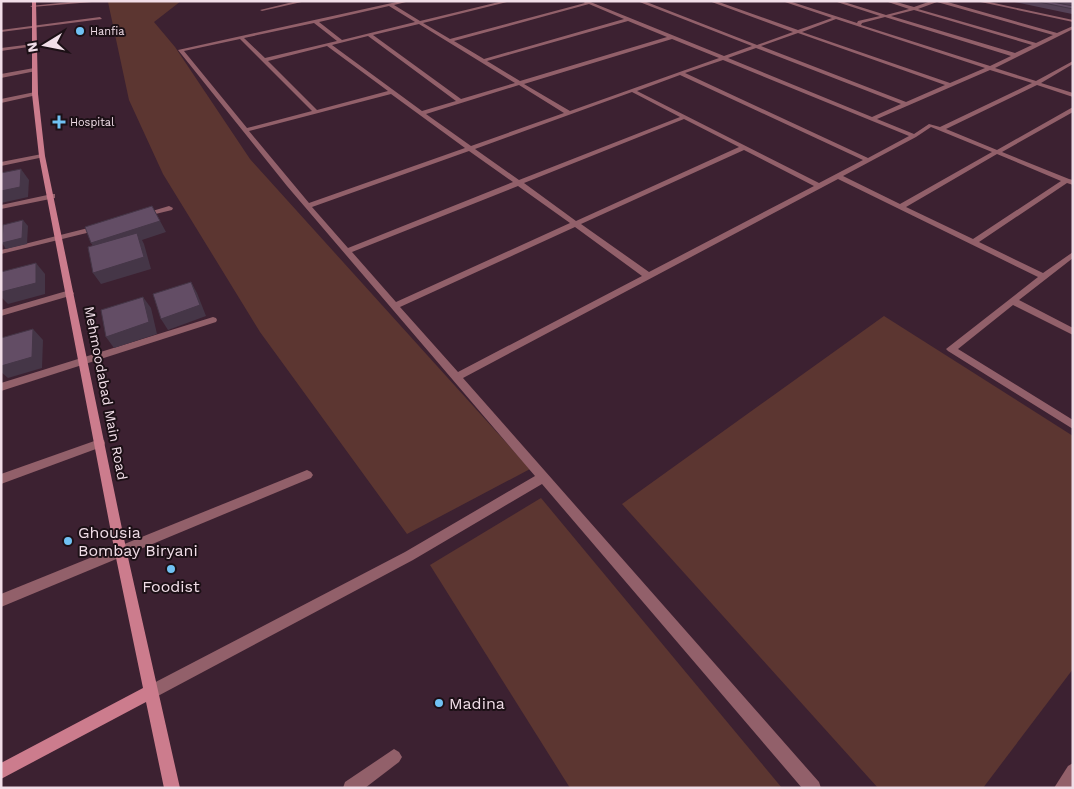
<svg xmlns="http://www.w3.org/2000/svg" width="1074" height="789" font-family="'Work Sans',sans-serif">
<rect width="100%" height="100%" fill="#3c2131"/>
<g fill="#5c3631">
<path d="M 114,1 L 181,1 L 154,22 L 175,47 L 250,159 L 530,469 L 407,534 L 260,332 L 163,174 L 129,100 L 108,2 Z"/>
<path d="M 884,316 L 1073,436 L 1073,669 L 983,788 L 878,788 L 622,504 Z"/>
<path d="M 541,498 L 782,788 L 570,788 L 430,565 Z"/>
</g>
<g fill="none" stroke-linecap="round" stroke-linejoin="round">
<g fill="#92606a" fill-rule="evenodd">
<path d="M 80,1 L 104,1 L 32,7 L 30,6 Z"/>
<path d="M 297,1 L 306,1 L 262,11 L 260,10 Z"/>
<path d="M 401,1 L 410,1 L 394,5 L 420,21 L 503,1 L 511,1 L 423,23 L 450,39 L 585,3 L 582,1 L 588,1 L 724,56 L 752,46 L 637,1 L 644,1 L 757,45 L 793,32 L 709,1 L 716,1 L 798,30 L 832,18 L 782,1 L 789,1 L 857,23 L 858,21 L 880,16 L 834,1 L 841,1 L 886,15 L 909,9 L 885,1 L 893,1 L 914,7 L 931,1 L 944,1 L 1057,33 L 1073,26 L 1073,29 L 995,68 L 1036,81 L 1073,61 L 1073,64 L 1041,83 L 1073,93 L 1073,97 L 1037,85 L 946,129 L 997,150 L 1073,107 L 1073,112 L 1002,152 L 1069,179 L 1073,180 L 1073,185 L 1067,183 L 979,242 L 1043,273 L 1073,252 L 1073,258 L 1019,300 L 1073,328 L 1073,335 L 1013,305 L 958,349 L 1073,420 L 1073,429 L 948,351 L 946,349 L 1038,277 L 838,179 L 463,378 L 819,782 L 821,788 L 802,788 L 542,484 L 413,560 L 156,697 L 151,699 L 146,697 L 144,692 L 146,687 L 405,552 L 535,476 L 287,186 L 178,50 ZM 937,2 L 1053,35 L 1036,43 L 918,9 ZM 589,4 L 624,19 L 484,59 L 454,41 ZM 389,6 L 415,22 L 342,40 L 319,22 ZM 914,10 L 1032,45 L 1015,53 L 891,16 ZM 885,17 L 1011,56 L 990,66 L 861,25 L 862,23 ZM 836,19 L 985,68 L 950,83 L 802,32 ZM 628,21 L 667,37 L 520,81 L 487,61 ZM 314,23 L 337,41 L 265,58 L 244,38 ZM 419,24 L 515,83 L 461,99 L 373,35 ZM 798,33 L 945,85 L 906,102 L 761,46 ZM 368,36 L 456,101 L 422,111 L 332,45 ZM 240,39 L 312,111 L 247,128 L 184,51 ZM 672,39 L 719,58 L 570,111 L 524,84 ZM 327,46 L 388,91 L 317,110 L 268,61 ZM 756,48 L 901,104 L 872,117 L 728,58 ZM 723,60 L 909,136 L 868,158 L 685,73 ZM 990,70 L 1032,83 L 940,127 L 929,124 L 914,134 L 877,119 ZM 680,75 L 863,160 L 819,183 L 637,91 ZM 519,85 L 564,113 L 471,146 L 426,114 ZM 632,92 L 680,117 L 519,180 L 475,149 ZM 391,94 L 465,148 L 309,203 L 249,131 ZM 684,119 L 739,147 L 576,221 L 524,183 ZM 931,127 L 992,152 L 900,204 L 843,176 L 916,137 ZM 744,150 L 814,186 L 649,272 L 581,224 ZM 469,151 L 513,182 L 348,248 L 312,207 ZM 997,154 L 1061,181 L 973,239 L 906,207 ZM 518,186 L 570,223 L 396,302 L 352,252 ZM 575,227 L 642,276 L 458,372 L 400,307 Z"/>
<path d="M 976,1 L 985,1 L 1073,20 L 1073,22 Z"/>
<path d="M 100,17 L 102,19 L 1,32 L 1,30 Z"/>
<path d="M 33,44 L 35,46 L 1,51 L 1,48 Z"/>
<path d="M 34,68 L 37,70 L 36,71 L 1,78 L 1,74 Z"/>
<path d="M 35,92 L 37,93 L 37,95 L 1,103 L 1,99 Z"/>
<path d="M 42,154 L 45,156 L 44,157 L 1,166 L 1,162 Z"/>
<path d="M 52,194 L 55,194 L 55,198 L 1,209 L 1,205 Z"/>
<path d="M 169,206 L 173,208 L 172,210 L 143,217 L 139,215 Z"/>
<path d="M 100,225 L 103,225 L 103,229 L 1,254 L 1,250 Z"/>
<path d="M 70,290 L 74,293 L 73,295 L 1,316 L 1,310 Z"/>
<path d="M 213,317 L 216,318 L 217,320 L 216,322 L 1,391 L 1,383 Z"/>
<path d="M 100,439 L 104,440 L 105,443 L 104,446 L 1,484 L 1,474 Z"/>
<path d="M 307,470 L 311,472 L 313,475 L 311,478 L 1,607 L 1,594 Z"/>
<path d="M 394,749 L 399,752 L 402,757 L 399,762 L 365,788 L 343,788 L 345,782 Z"/>
<path d="M 1073,763 L 1073,785 L 1071,788 L 1054,788 L 1068,766 Z"/>
</g>
<path fill="#cc7c8d" fill-rule="evenodd" d="M 32,1 L 36,1 L 38,94 L 45,156 L 127,553 L 180,788 L 164,788 L 146,702 L 1,779 L 1,763 L 143,688 L 115,553 L 39,156 L 32,94 Z"/>
</g>
<path fill="#554257" d="M 1010,1 L 1073,1 L 1073,12 L 1072,14 Z"/>
<g fill="#453647">
<path d="M 21,169 L 29,180 L 28,197 L 1,203 L 1,191 Z"/>
<path d="M 152,206 L 166,232 L 142,240 L 144,244 L 151,269 L 101,284 L 93,273 L 99,254 L 91,243 Z"/>
<path d="M 23,220 L 28,226 L 27,244 L 6,249 L 2,243 Z"/>
<path d="M 36,263 L 45,274 L 45,294 L 8,304 L 1,297 L 1,292 Z"/>
<path d="M 191,282 L 197,293 L 206,316 L 168,330 L 161,319 Z"/>
<path d="M 143,297 L 151,308 L 157,334 L 114,348 L 106,337 Z"/>
<path d="M 33,329 L 43,340 L 42,368 L 8,378 L 1,372 L 1,366 Z"/>
</g>
<g fill="#634d65" stroke="#453647">
<path d="M 1034,1 L 1047,1 L 1073,6 L 1073,9 Z"/>
<path d="M 21,169 L 20,187 L 1,191 L 1,173 Z"/>
<path d="M 152,206 L 160,221 L 91,243 L 85,227 Z"/>
<path d="M 23,220 L 22,238 L 2,243 L 3,225 Z"/>
<path d="M 137,233 L 144,257 L 93,273 L 88,247 Z"/>
<path d="M 36,263 L 36,283 L 1,292 L 1,272 Z"/>
<path d="M 191,282 L 200,305 L 161,319 L 153,294 Z"/>
<path d="M 143,297 L 149,322 L 106,337 L 101,310 Z"/>
<path d="M 33,329 L 32,357 L 1,366 L 1,338 Z"/>
</g>
<g fill="#70c2f4" stroke="#1c1016" stroke-width="2">
<circle cx="80" cy="31" r="5"/>
<path d="M56.5 114.5h5v5h5v5h-5v5h-5v-5h-5v-5h5z"/>
<circle cx="68" cy="541" r="5"/>
<circle cx="171" cy="569" r="5"/>
<circle cx="439" cy="703" r="5"/>
</g>
<g text-anchor="middle" dominant-baseline="central" stroke-width="4" stroke-linejoin="round" paint-order="stroke">
<g font-size="11" fill="#f1dee8" stroke="#1c1016" text-anchor="start">
<text x="90" y="31">Hanfia</text>
<text x="70" y="122">Hospital</text>
</g>
<g font-size="14" fill="#f1dee8" stroke="#1c1016">
<text transform="translate(106 393) rotate(79)">Mehmoodabad Main Road</text>
</g>
<g font-size="16" fill="#f1dee8" stroke="#1c1016" text-anchor="start">
<text x="78" y="532">Ghousia<tspan x="78" dy="18">Bombay Biryani</tspan></text>
<text x="171" y="586" text-anchor="middle">Foodist</text>
<text x="449" y="703">Madina</text>
</g>
</g>
<rect width="1074" height="789" fill="none" stroke="#f1dee8" stroke-width="5"/>
<g transform="translate(45 45) rotate(260)" stroke="#1c1016" stroke-width="4" paint-order="stroke">
<path d="M0-4L9 19L0 12L-9 19Z" fill="#f1dee8"/>
<text y="-8" font-size="14" font-weight="bold" text-anchor="middle" fill="#f1dee8">N</text>
</g>
</svg>
